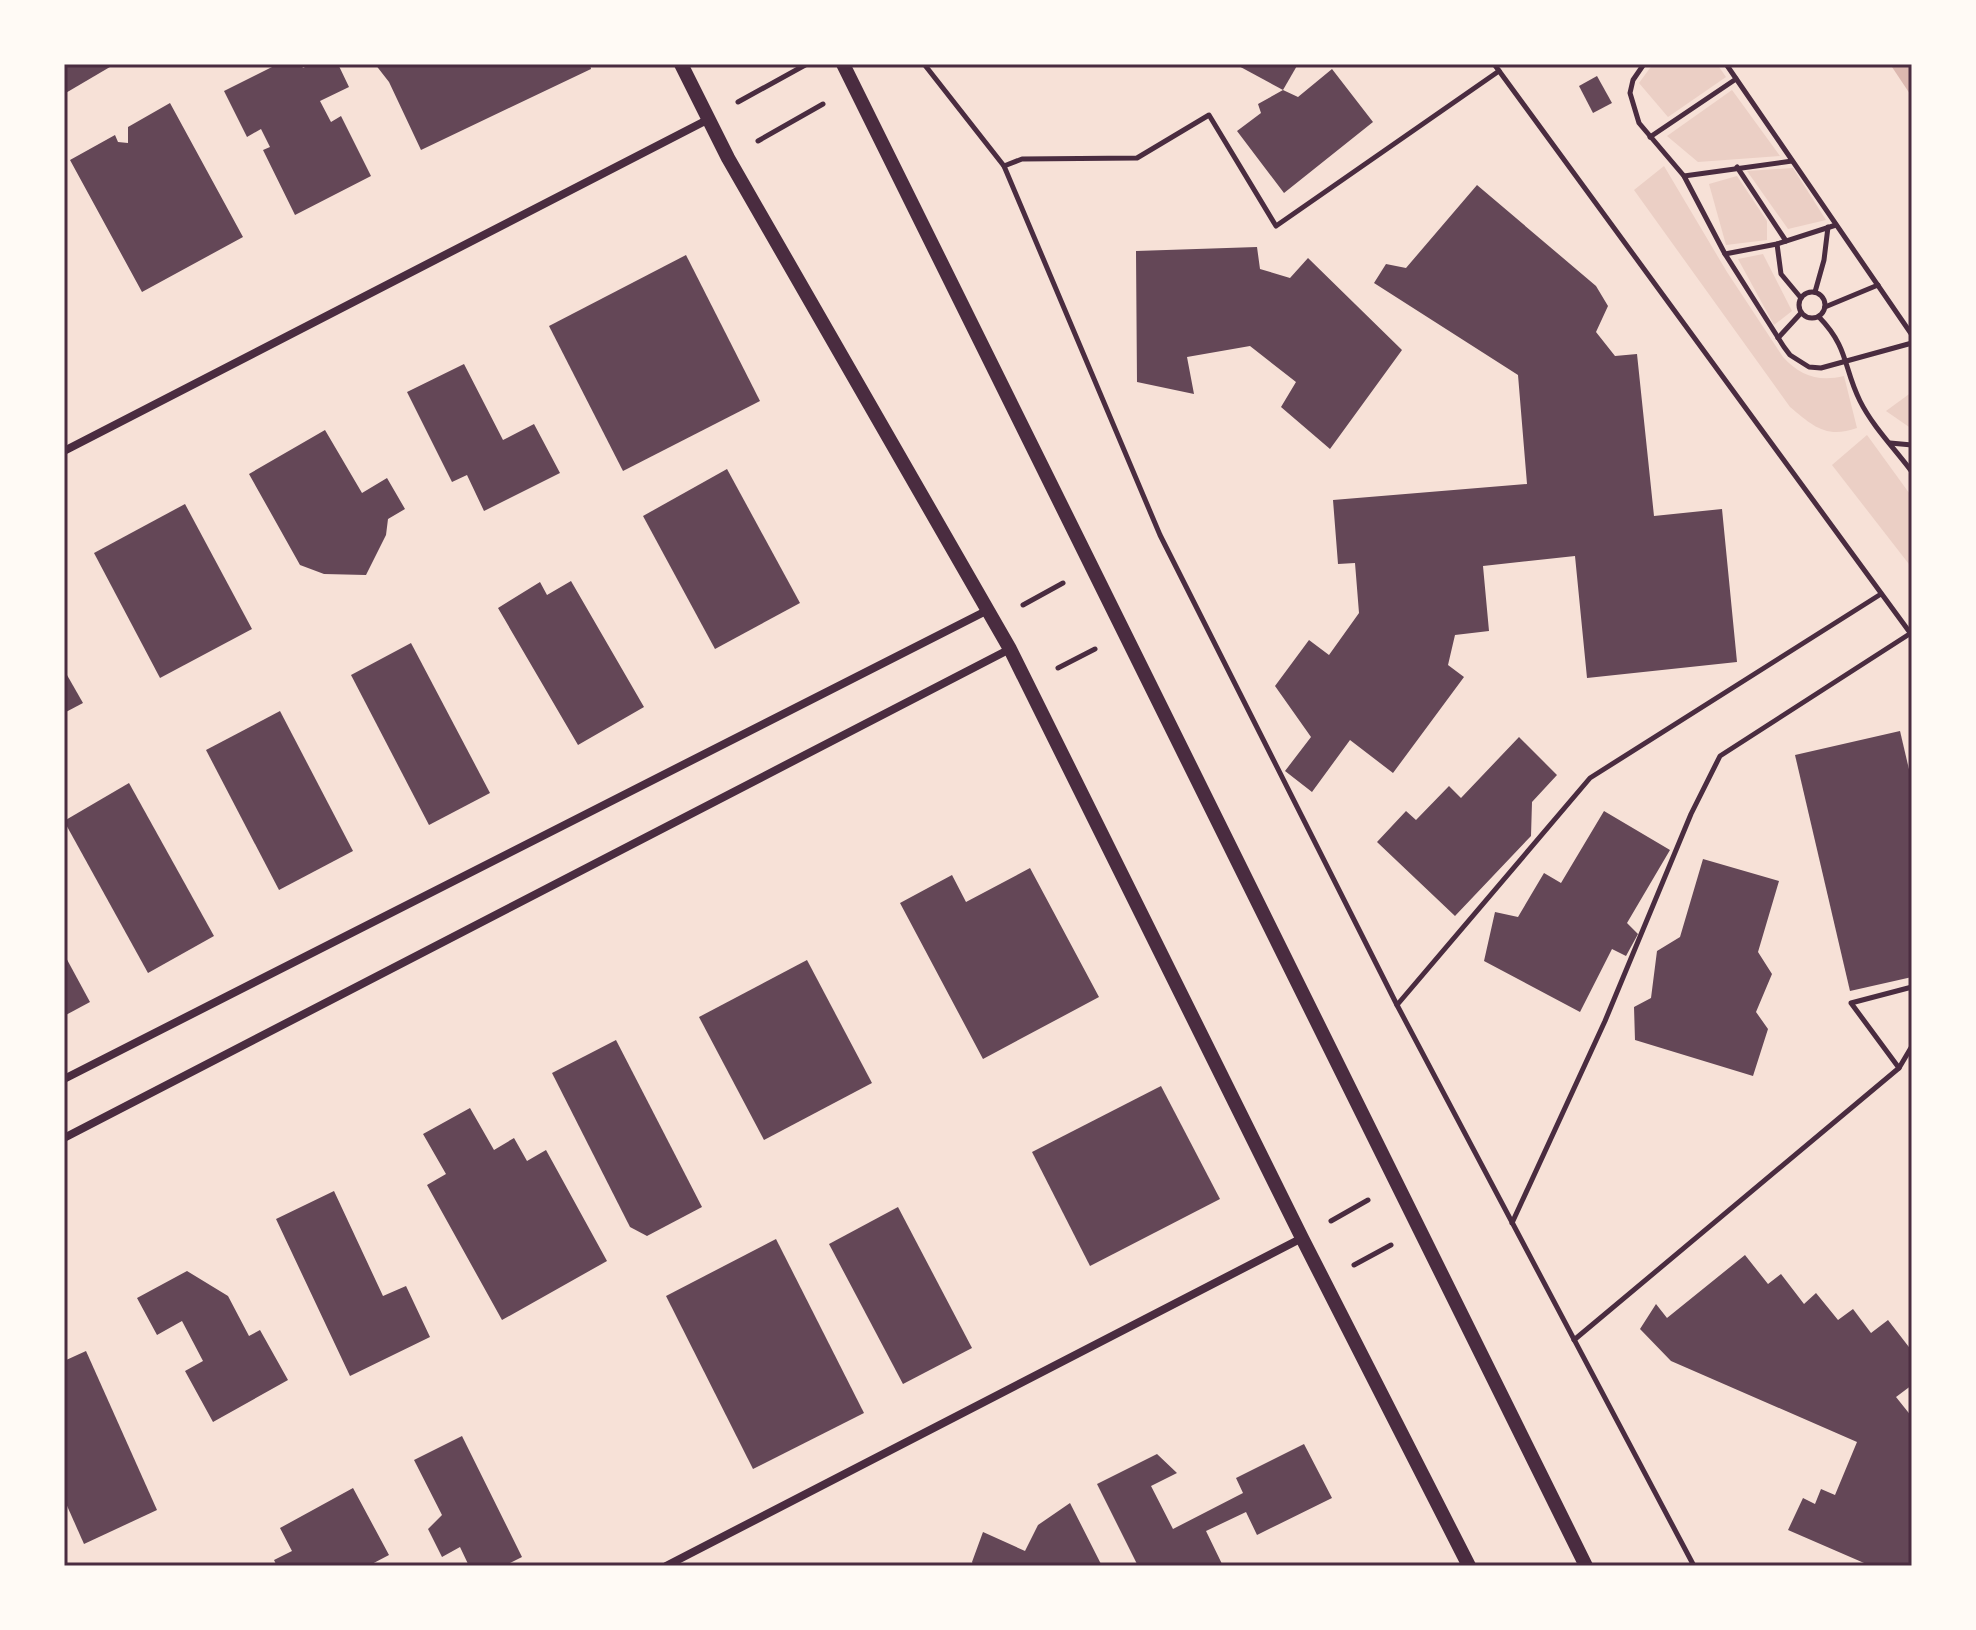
<svg xmlns="http://www.w3.org/2000/svg" width="1976" height="1630" font-family="'Space Grotesk',sans-serif">
<rect width="100%" height="100%" fill="#f7e1d7"/>
<g fill="#ebcfc5">
<path d="M 1653,64 L 1717,64 L 1726,77 L 1668,117 L 1639,83 Z"/>
<path d="M 1732,90 L 1780,156 L 1698,162 L 1667,136 Z"/>
<path d="M 1664,166 L 1727,272 L 1783,357 C 1800,376 1819,382 1844,376 L 1857,428 C 1826,439 1813,426 1790,407 L 1634,190 Z"/>
<path d="M 1793,168 L 1826,220 L 1788,229 L 1747,171 Z"/>
<path d="M 1737,176 L 1767,221 L 1767,240 L 1726,245 L 1709,184 Z"/>
<path d="M 1763,254 L 1792,311 L 1774,325 L 1738,259 Z"/>
<path d="M 1912,392 L 1912,429 L 1886,411 Z"/>
<path d="M 1867,435 L 1912,497 L 1912,568 L 1832,465 Z"/>
</g>
<path fill="#dcb8b0" d="M 1890,64 L 1912,64 L 1912,97 Z"/>
<g fill="#644757">
<path d="M 64,64 L 115,64 L 64,94 Z"/>
<path d="M 278,64 L 301,64 L 303,68 L 311,64 L 338,64 L 349,87 L 320,101 L 331,122 L 341,116 L 371,176 L 295,215 L 263,150 L 270,147 L 261,129 L 247,137 L 224,91 Z"/>
<path d="M 375,64 L 590,64 L 591,69 L 421,150 L 389,82 Z"/>
<path d="M 1235,64 L 1298,64 L 1283,90 Z"/>
<path d="M 1332,69 L 1373,122 L 1284,193 L 1237,131 L 1261,113 L 1258,104 L 1283,90 L 1298,97 Z"/>
<path d="M 1597,76 L 1612,103 L 1593,113 L 1579,86 Z"/>
<path d="M 170,103 L 243,237 L 142,292 L 70,160 L 115,135 L 118,142 L 128,143 L 128,127 Z"/>
<path d="M 1477,185 L 1596,286 L 1608,306 L 1596,332 L 1615,356 L 1637,354 L 1654,516 L 1722,509 L 1737,662 L 1587,678 L 1575,556 L 1483,566 L 1489,631 L 1455,635 L 1448,665 L 1464,677 L 1393,773 L 1350,740 L 1312,792 L 1285,771 L 1311,737 L 1275,686 L 1309,640 L 1329,655 L 1359,613 L 1355,563 L 1338,564 L 1333,500 L 1527,484 L 1518,375 L 1374,283 L 1386,264 L 1406,268 Z"/>
<path d="M 1257,247 L 1260,269 L 1290,278 L 1308,258 L 1402,350 L 1330,449 L 1281,407 L 1296,382 L 1250,346 L 1187,357 L 1194,394 L 1137,382 L 1136,251 Z"/>
<path d="M 686,255 L 760,401 L 623,471 L 549,326 Z"/>
<path d="M 464,364 L 503,440 L 534,424 L 560,473 L 484,511 L 467,475 L 452,482 L 407,392 Z"/>
<path d="M 325,430 L 362,493 L 387,478 L 405,509 L 388,519 L 386,535 L 366,575 L 324,574 L 300,565 L 249,474 Z"/>
<path d="M 727,469 L 800,603 L 715,649 L 643,516 Z"/>
<path d="M 185,504 L 252,629 L 160,678 L 94,553 Z"/>
<path d="M 571,581 L 644,707 L 578,745 L 498,608 L 540,582 L 547,595 Z"/>
<path d="M 411,643 L 490,793 L 429,825 L 351,675 Z"/>
<path d="M 67,675 L 83,703 L 64,713 L 64,676 Z"/>
<path d="M 280,711 L 353,851 L 279,890 L 206,750 Z"/>
<path d="M 1900,731 L 1912,782 L 1912,977 L 1850,991 L 1795,755 Z"/>
<path d="M 1519,737 L 1557,775 L 1532,802 L 1531,836 L 1455,916 L 1377,842 L 1406,811 L 1416,820 L 1449,786 L 1461,798 Z"/>
<path d="M 129,783 L 214,936 L 148,973 L 64,821 Z"/>
<path d="M 1604,811 L 1670,850 L 1627,923 L 1638,934 L 1626,956 L 1612,949 L 1580,1012 L 1484,961 L 1495,912 L 1518,917 L 1544,873 L 1561,883 Z"/>
<path d="M 1703,859 L 1779,881 L 1758,952 L 1772,974 L 1756,1012 L 1768,1029 L 1753,1076 L 1635,1040 L 1634,1007 L 1651,998 L 1657,951 L 1680,937 Z"/>
<path d="M 1030,868 L 1099,997 L 983,1059 L 900,903 L 952,875 L 966,902 Z"/>
<path d="M 64,954 L 90,1002 L 64,1016 Z"/>
<path d="M 807,960 L 872,1083 L 764,1140 L 699,1017 Z"/>
<path d="M 616,1040 L 702,1207 L 647,1236 L 630,1227 L 552,1073 Z"/>
<path d="M 1161,1086 L 1220,1199 L 1090,1266 L 1032,1152 Z"/>
<path d="M 470,1108 L 494,1150 L 514,1138 L 527,1161 L 546,1150 L 607,1261 L 502,1320 L 427,1185 L 446,1174 L 423,1134 Z"/>
<path d="M 334,1191 L 383,1296 L 406,1286 L 430,1337 L 350,1376 L 276,1219 Z"/>
<path d="M 898,1207 L 972,1348 L 903,1384 L 829,1244 Z"/>
<path d="M 776,1239 L 864,1413 L 753,1469 L 666,1296 Z"/>
<path d="M 1745,1255 L 1768,1284 L 1781,1274 L 1804,1304 L 1816,1293 L 1838,1320 L 1853,1309 L 1871,1333 L 1888,1320 L 1912,1351 L 1912,1385 L 1896,1397 L 1912,1417 L 1912,1566 L 1871,1566 L 1788,1530 L 1803,1498 L 1815,1504 L 1821,1489 L 1835,1495 L 1857,1442 L 1671,1361 L 1640,1329 L 1656,1304 L 1667,1318 Z"/>
<path d="M 187,1271 L 228,1296 L 249,1336 L 260,1330 L 288,1380 L 213,1422 L 185,1371 L 203,1361 L 182,1321 L 157,1335 L 137,1298 Z"/>
<path d="M 86,1351 L 157,1510 L 84,1544 L 64,1499 L 64,1361 Z"/>
<path d="M 462,1436 L 522,1557 L 504,1566 L 469,1566 L 460,1547 L 442,1557 L 428,1529 L 442,1515 L 414,1460 Z"/>
<path d="M 1304,1444 L 1332,1498 L 1257,1535 L 1246,1512 L 1206,1531 L 1223,1566 L 1138,1566 L 1097,1484 L 1157,1454 L 1177,1473 L 1151,1486 L 1173,1529 L 1243,1493 L 1236,1478 Z"/>
<path d="M 353,1488 L 389,1555 L 368,1566 L 277,1566 L 274,1560 L 292,1551 L 280,1528 Z"/>
<path d="M 1070,1503 L 1102,1566 L 974,1566 L 972,1562 L 983,1532 L 1025,1551 L 1038,1525 Z"/>
</g>
<g fill="none" stroke-linecap="round" stroke-linejoin="round">
<g stroke="#4a2c40" stroke-width="5">
<path d="M 924,64 L 1004,166 L 1160,535 L 1397,1005 L 1694,1566"/>
<path d="M 1494,64 L 1911,634"/>
<path d="M 1644,64 L 1633,80 L 1630,93 L 1639,123 L 1684,176 L 1725,254 L 1784,347 L 1790,355 L 1809,367 L 1821,368 L 1912,343"/>
<path d="M 1726,64 L 1912,335"/>
<path d="M 738,102 L 807,64"/>
<path d="M 1650,137 L 1736,79"/>
<path d="M 758,141 L 823,104"/>
<path d="M 1004,166 L 1022,159 L 1137,158 L 1209,115 L 1276,226 L 1499,71"/>
<path d="M 1737,167 L 1786,241"/>
<path d="M 1684,176 L 1792,161"/>
<path d="M 1777,244 L 1781,274 L 1801,298"/>
<path d="M 1725,254 L 1777,244 L 1836,225"/>
<circle cx="1812" cy="305" r="13"/>
<path d="M 1815,292 L 1824,260 L 1828,227"/>
<path d="M 1825,307 L 1878,285"/>
<path d="M 1819,317 C 1849,348 1843,367 1860,401 C 1873,427 1895,449 1912,472"/>
<path d="M 1778,338 L 1801,313"/>
<path d="M 1890,443 L 1912,445"/>
<path d="M 1023,605 L 1063,583"/>
<path d="M 1058,668 L 1095,649"/>
<path d="M 1912,987 L 1851,1003 L 1899,1068 L 1912,1046"/>
<path d="M 1397,1005 L 1590,778 L 1881,594"/>
<path d="M 1331,1221 L 1368,1200"/>
<path d="M 1512,1223 L 1605,1021 L 1691,814 L 1720,756 L 1911,633"/>
<path d="M 1354,1265 L 1391,1245"/>
<path d="M 1574,1340 L 1899,1068"/>
</g>
<g stroke="#4a2c40" stroke-width="8">
<path d="M 64,451 L 709,119"/>
<path d="M 64,1079 L 988,610"/>
<path d="M 64,1138 L 1010,649"/>
<path d="M 666,1566 L 1302,1238"/>
</g>
<g stroke="#4a2c40" stroke-width="14">
<path d="M 681,64 L 728,158 L 1010,649 L 1302,1238 L 1469,1566"/>
<path d="M 843,64 L 1586,1566"/>
</g>
</g>
<rect width="1976" height="1630" fill="none" stroke="#fffaf5" stroke-width="132"/>
<rect x="66" y="66" width="1844" height="1498" fill="none" stroke="#4a2c40" stroke-width="3"/>
</svg>
